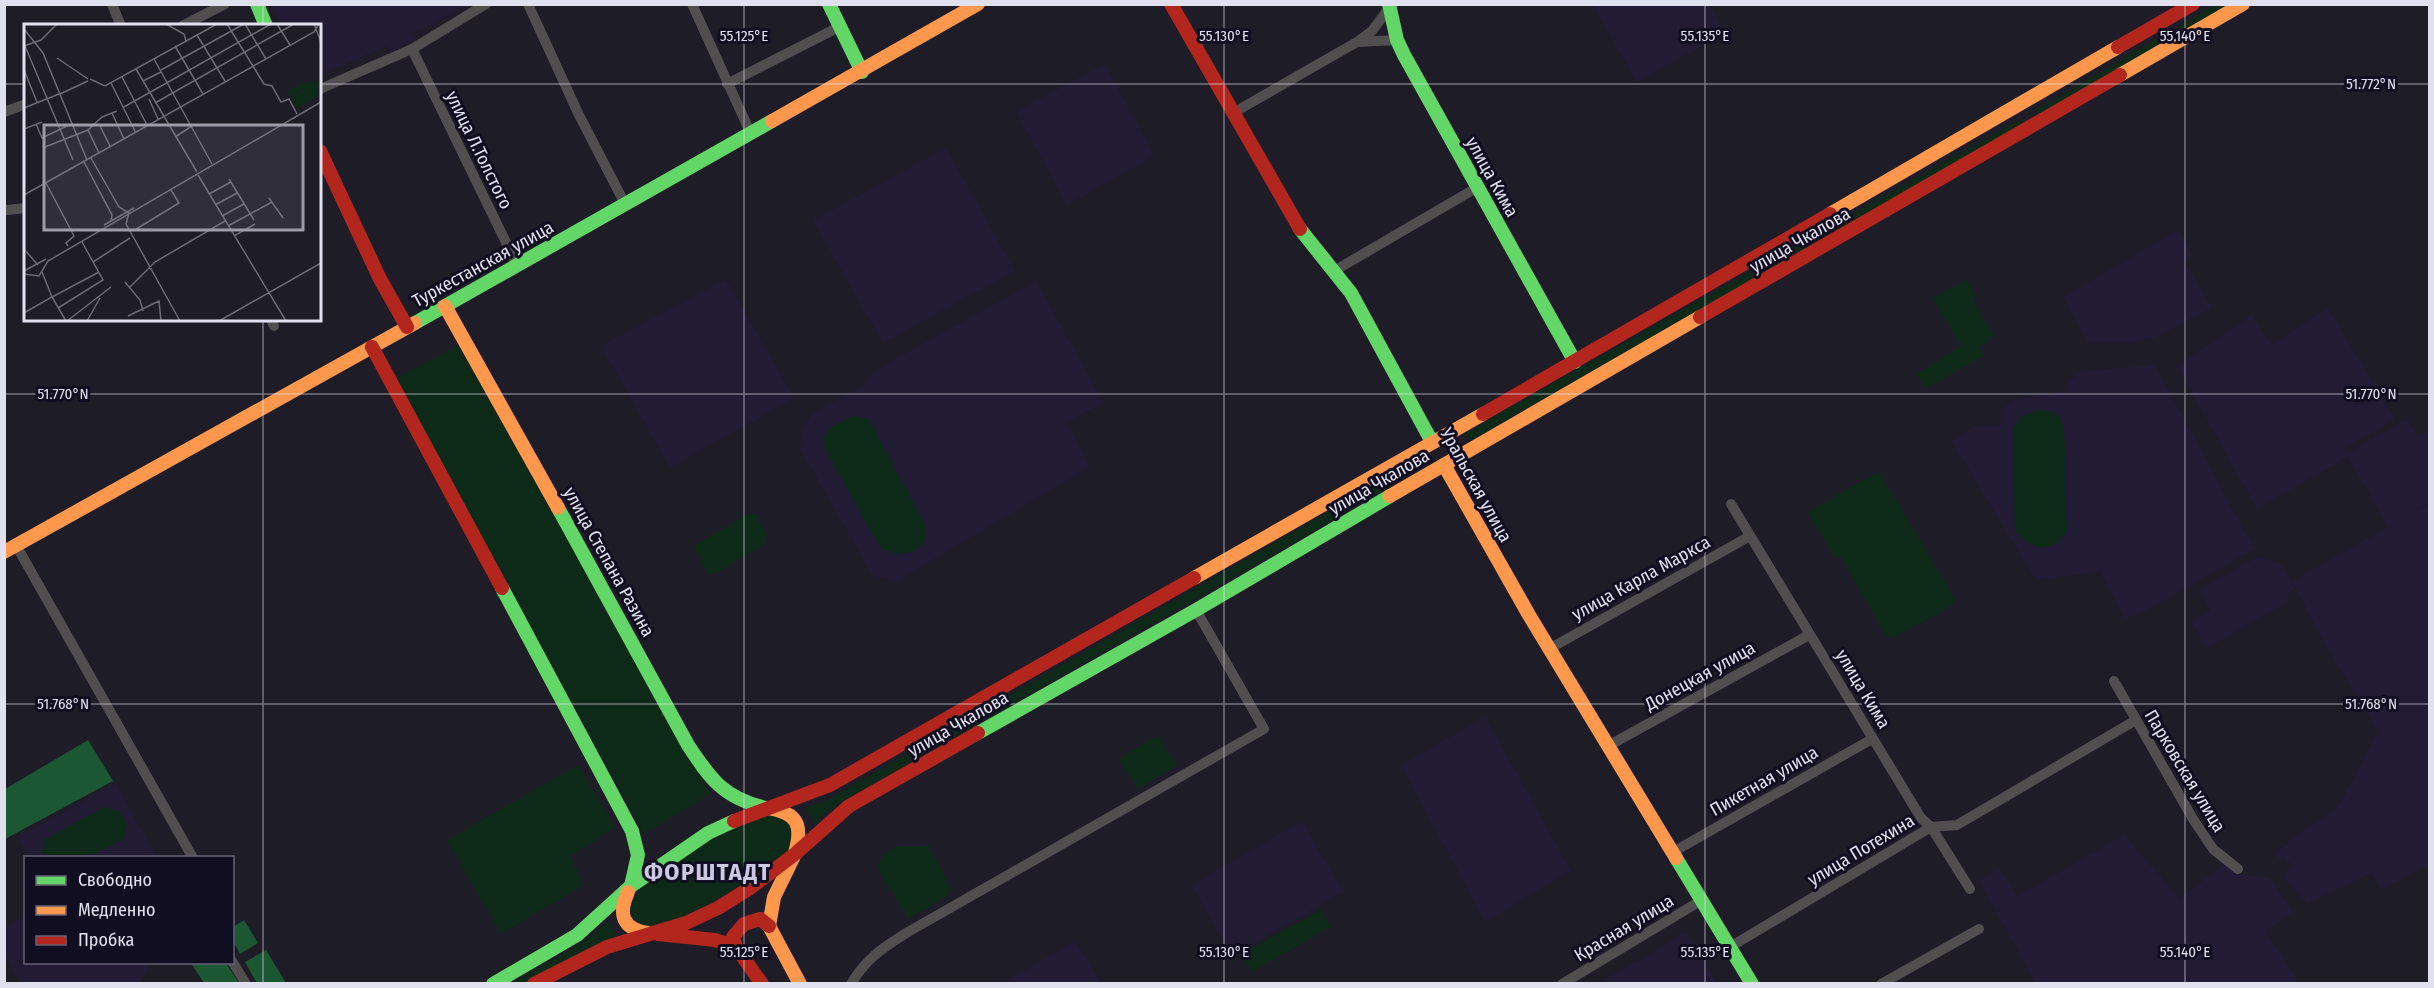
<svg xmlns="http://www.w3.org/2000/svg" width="2434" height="988" font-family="'Fira Sans Condensed',sans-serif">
<rect width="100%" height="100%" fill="#1e1c27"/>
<g fill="#211c34">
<path d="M 273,5 L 467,5 L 422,30 L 410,32 L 414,39 L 391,52 L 387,46 L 320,75 L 320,26 L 282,25 Z"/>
<path d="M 1593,5 L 1709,5 L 1725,33 L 1637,82 Z"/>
<path d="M 1105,64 L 1154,156 L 1067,205 L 1016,111 Z"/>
<path d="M 946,148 L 1015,271 L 883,343 L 813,220 Z"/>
<path d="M 2178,230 L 2193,255 L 2184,262 L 2212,308 L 2154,338 L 2130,343 L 2089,343 L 2063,297 Z"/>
<path d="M 726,279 L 794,398 L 670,468 L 601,346 Z"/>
<path d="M 1036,281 L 1104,403 L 1066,423 L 1090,467 L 899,580 L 889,581 L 873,576 L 800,449 L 803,429 L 811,414 L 866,384 L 875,370 Z"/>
<path d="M 2327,307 L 2395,419 L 2344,449 L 2346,454 L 2406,419 L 2417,436 L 2429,431 L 2429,503 L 2403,518 L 2429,504 L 2430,865 L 2381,890 L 2371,873 L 2307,904 L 2283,877 L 2293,867 L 2283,856 L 2278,860 L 2275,852 L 2288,844 L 2287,841 L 2338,807 L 2378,731 L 2318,632 L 2292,581 L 2388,527 L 2348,457 L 2257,509 L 2177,366 L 2251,315 L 2271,345 Z"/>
<path d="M 2155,365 L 2254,549 L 2153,607 L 2125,619 L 2100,572 L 2036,580 L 1951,441 L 1972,427 L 2000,427 L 2005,407 L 2012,399 L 2068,391 L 2068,378 L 2073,378 L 2081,371 Z"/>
<path d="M 2259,556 L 2282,564 L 2295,589 L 2288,593 L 2288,602 L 2206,649 L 2192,622 L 2210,610 L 2199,589 Z"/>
<path d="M 1485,717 L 1533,802 L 1517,811 L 1533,803 L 1571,871 L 1485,922 L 1401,765 Z"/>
<path d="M 116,783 L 156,857 L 30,857 L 18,837 Z"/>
<path d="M 1302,821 L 1343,892 L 1232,956 L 1191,885 Z"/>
<path d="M 2124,835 L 2180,898 L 2225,863 L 2242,875 L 2269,877 L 2293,912 L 2265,931 L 2299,983 L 2035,983 L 1979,880 L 1999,869 L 2017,896 Z"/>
<path d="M 25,916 L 26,962 L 150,963 L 140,983 L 21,983 L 5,954 L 5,927 Z"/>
<path d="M 1686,932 L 1717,983 L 1598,983 L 1641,959 Z"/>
<path d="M 1075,941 L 1101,983 L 1002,983 Z"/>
</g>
<g fill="#0d2a18">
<path d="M 2215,5 L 2229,5 L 2039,115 L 2036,110 Z"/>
<path d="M 2021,119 L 2024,124 L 1470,441 L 1465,433 Z"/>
<path d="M 1967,279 L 1977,296 L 1973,299 L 1994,336 L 1979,347 L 1984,356 L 1925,389 L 1917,374 L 1961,346 L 1933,298 Z"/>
<path d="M 459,345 L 710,794 L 644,834 L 394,379 Z"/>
<path d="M 2042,410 L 2054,412 L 2064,426 L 2067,531 C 2050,555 2033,551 2015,531 L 2013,429 C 2020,415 2027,412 2042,410 Z"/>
<path d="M 853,416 L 868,418 L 926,526 C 928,554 901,560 880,547 L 825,449 L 824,437 L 833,426 Z"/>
<path d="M 1413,467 L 1415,471 L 1364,502 L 1359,498 L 1359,493 L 1400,468 Z"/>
<path d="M 1879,471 L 1954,597 L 1953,605 L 1893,638 L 1886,636 L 1841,557 L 1834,557 L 1808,512 Z"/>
<path d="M 1347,501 L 1352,509 L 848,798 L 824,814 L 816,824 L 805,807 L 822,803 Z"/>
<path d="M 748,514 L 756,514 L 767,536 L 766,544 L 714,574 L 708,575 L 695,547 L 696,545 Z"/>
<path d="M 1158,735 L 1177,765 L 1138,789 L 1119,759 Z"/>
<path d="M 578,765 L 615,827 L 570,857 L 584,885 L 501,934 L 447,840 Z"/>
<path d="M 105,807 L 119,811 L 127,825 L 124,839 L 89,857 L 45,857 L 42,852 L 44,840 Z"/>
<path d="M 765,815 C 784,815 804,832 788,851 C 769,872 678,925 651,927 C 643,927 637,922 632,916 L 630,905 L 641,887 L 700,845 Z"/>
<path d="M 897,846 L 929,846 L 951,889 L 948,895 L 908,919 L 877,867 L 883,855 Z"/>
<path d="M 1321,910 L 1331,927 L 1251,972 L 1242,954 Z"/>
<path d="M 609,922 L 616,937 L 527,983 L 510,984 L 570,950 Z"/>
</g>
<g fill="#1b5732">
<path d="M 88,740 L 113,781 L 5,839 L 5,789 Z"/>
<path d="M 244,920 L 258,943 L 240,954 L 233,941 L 233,927 Z"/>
<path d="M 266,950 L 286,983 L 257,983 L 245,962 Z"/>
<path d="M 191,963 L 226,963 L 239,983 L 204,983 Z"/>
</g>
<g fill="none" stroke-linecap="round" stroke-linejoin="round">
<g stroke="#514e50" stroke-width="10">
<path d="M 112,4 L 121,26"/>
<path d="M 528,4 L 578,113 L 625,204"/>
<path d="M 692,4 L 751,134"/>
<path d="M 182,26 L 225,4"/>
<path d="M 1358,42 L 1397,40"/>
<path d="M 412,49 L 517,265"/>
<path d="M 727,84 L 839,27"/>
<path d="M 320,89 L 412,49 L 486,4"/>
<path d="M 4,112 L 26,104"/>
<path d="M 1233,113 L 1357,42 L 1372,31 L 1389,8"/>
<path d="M 7,210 L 26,208"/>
<path d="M 1334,271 L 1478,187"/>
<path d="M 271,320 L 274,326"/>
<path d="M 1731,504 L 1921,818 L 1931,827 L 1970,889"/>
<path d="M 16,545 L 193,858"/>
<path d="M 1549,649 L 1750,536"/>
<path d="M 2114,681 L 2193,819 L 2213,849 L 2238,869"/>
<path d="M 1608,746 L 1809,635"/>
<path d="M 1673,852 L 1872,739"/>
<path d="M 1730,947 L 1931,827 L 1957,825 L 2136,720"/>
<path d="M 232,961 L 246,984"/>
<path d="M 851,984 C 867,957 883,948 908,932 L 1264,729 L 1196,610"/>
<path d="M 1562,984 L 1702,900"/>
<path d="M 1881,984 L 1979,929"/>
</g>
<g stroke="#63d668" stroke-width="14">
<path d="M 257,4 L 266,26"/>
<path d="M 829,4 L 862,72"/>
<path d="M 1389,4 L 1397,40 L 1404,55 L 1575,362"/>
<path d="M 1300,229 L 1351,293 L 1432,442"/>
<path d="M 415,323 L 772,121"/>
<path d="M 558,508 L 688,745 C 711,780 724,798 766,808"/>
<path d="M 502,588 L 632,831 L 638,855 L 631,886"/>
<path d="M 978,733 L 1196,610 L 1390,496"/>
<path d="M 1676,858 L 1752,984"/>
<path d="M 493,984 L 577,935 L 631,886 L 708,833 L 734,821"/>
</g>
<g stroke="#ff974d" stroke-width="14">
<path d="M 2120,75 L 2243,4"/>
<path d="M 772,121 L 978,4"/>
<path d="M 1830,214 L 2118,47"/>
<path d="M 445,306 L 558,508"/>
<path d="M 1444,465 L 1529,615 L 1676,858"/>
<path d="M 1390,496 L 1700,317"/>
<path d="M 4,552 L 415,323"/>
<path d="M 1194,578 L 1483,414"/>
<path d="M 768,808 C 798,813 803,825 795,853"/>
<path d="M 795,854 L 774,897 L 769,926 L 800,984"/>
<path d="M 628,892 C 618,914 622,929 648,933"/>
</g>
<g stroke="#b3261e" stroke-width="14">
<path d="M 1171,4 L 1300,229"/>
<path d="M 2118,47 L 2193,4"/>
<path d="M 320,151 L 380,279 L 407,327"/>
<path d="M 1700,317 L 2120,75"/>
<path d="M 372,347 L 502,588"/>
<path d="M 1483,414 L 1830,214"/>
<path d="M 734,821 L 830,785 L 1194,578"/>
<path d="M 658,934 L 715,940 L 736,947 L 762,984"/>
<path d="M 736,947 L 733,937 L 744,924 L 760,919 L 769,926"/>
<path d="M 534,984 L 607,947 L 686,923 L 718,908 L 750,888 L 795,854 L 849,806 L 978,733"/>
</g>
</g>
<path fill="none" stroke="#e1e0ee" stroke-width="1.5" stroke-opacity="0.45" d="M 263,4 L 263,26M 744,4 L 744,984M 1224,4 L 1224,984M 1705,4 L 1705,984M 2185,4 L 2185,984M 4,84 L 26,84M 320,84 L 2430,84M 263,320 L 263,984M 4,394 L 2430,394M 4,704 L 2430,704"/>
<g text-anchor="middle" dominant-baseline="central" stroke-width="6" stroke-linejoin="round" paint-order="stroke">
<g font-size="18" fill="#e1e0ee" stroke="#120e22">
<text transform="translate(479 150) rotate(64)">улица Л.Толстого</text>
<text transform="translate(1492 177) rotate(61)">улица Кима</text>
<text transform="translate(1800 240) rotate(-30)">улица Чкалова</text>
<text transform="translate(483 264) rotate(-29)">Туркестанская улица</text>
<text transform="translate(1379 482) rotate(-30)">улица Чкалова</text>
<text transform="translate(1476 485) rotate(61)">Уральская улица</text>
<text transform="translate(609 562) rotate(61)">улица Степана Разина</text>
<text transform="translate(1641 578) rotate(-29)">улица Карла Маркса</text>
<text transform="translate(1700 676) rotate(-29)">Донецкая улица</text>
<text transform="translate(1863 689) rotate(59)">улица Кима</text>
<text transform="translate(958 724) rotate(-30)">улица Чкалова</text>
<text transform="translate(2185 771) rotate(59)">Парковская улица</text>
<text transform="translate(1764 781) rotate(-30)">Пикетная улица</text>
<text transform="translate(1861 850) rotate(-31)">улица Потехина</text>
<text transform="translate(1624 928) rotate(-31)">Красная улица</text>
</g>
<g font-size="24" font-weight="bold" letter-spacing="1.5" fill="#cbc8e3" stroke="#120e22">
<text x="708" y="872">ФОРШТАДТ</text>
</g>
</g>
<g transform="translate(24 24)">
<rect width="297" height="297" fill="#1e1c27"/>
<path d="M 295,57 L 294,71 L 272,85 L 268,72 L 284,62 L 266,71 L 262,68 L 279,59 Z" fill="#0d2a18"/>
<path fill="none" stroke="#6c6a77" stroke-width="1.5" d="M 142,0 L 160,10 L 162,17M 203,0 L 240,60 L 248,62 L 257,78 L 265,75 L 273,90M 221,0 L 242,35M 253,0 L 266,21M 290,0 L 297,18M 0,5 L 19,29 L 63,136M 173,11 L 201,57M 0,22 L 17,16 L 33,0M 1,22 L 49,136M 151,22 L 179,70M 33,34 L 64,55M 130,35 L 188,140M 112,45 L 173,148M 0,46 L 13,78M 137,46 L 220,0M 98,53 L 123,101M 66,55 L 81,62 L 193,0M 119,57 L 137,48M 87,59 L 112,109M 36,70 L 64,57M 125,75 L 134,95M 131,79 L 270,0M 100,83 L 247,0M 0,84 L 35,70M 88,89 L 100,115M 12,100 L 18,114 L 47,100M 75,100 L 86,122M 0,105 L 18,98M 64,106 L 75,129M 151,113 L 168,102M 21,123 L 64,106 L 78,93 L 93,87M 67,134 L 95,183 L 105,189 L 102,200 L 156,297M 60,138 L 88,191 L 87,197M 174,151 L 262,297M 205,155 L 230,196M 22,159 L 50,212 L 42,219 L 44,222M 185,170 L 207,158M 0,171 L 290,8 L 295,0M 245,174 L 259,194M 191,181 L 213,169M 198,192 L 220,180M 80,201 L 110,184M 204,202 L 248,178M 109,207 L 155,179 L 147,166M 210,212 L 231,200M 0,225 L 14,241M 69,238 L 106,214M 0,247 L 22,235M 0,250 L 15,252 L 24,237 L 297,78M 101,258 L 116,276 L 119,287M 105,264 L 131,238 L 201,197M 34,284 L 79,256 L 58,218M 0,289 L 28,273 L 18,248M 104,292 L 135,277 L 137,297M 42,297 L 28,273 L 75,248M 43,297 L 87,263M 63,297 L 76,274M 195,297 L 297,239"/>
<path fill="#9d9ba8" fill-opacity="0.15" stroke="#9d9ba8" stroke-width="3" d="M 20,101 L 279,101 L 279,206 L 20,206 Z"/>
<rect width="297" height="297" fill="none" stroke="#e1e0ee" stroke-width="3"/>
</g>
<g font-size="15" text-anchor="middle" fill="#e1e0ee" stroke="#120e22" stroke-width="6" stroke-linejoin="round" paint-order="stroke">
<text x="744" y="41">55.125°E</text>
<text x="1224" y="41">55.130°E</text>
<text x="1705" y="41">55.135°E</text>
<text x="2185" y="41">55.140°E</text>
<text x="2371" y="89">51.772°N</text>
<text x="63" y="399">51.770°N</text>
<text x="2371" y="399">51.770°N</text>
<text x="63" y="709">51.768°N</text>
<text x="2371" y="709">51.768°N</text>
<text x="744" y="957">55.125°E</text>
<text x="1224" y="957">55.130°E</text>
<text x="1705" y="957">55.135°E</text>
<text x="2185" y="957">55.140°E</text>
</g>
<rect width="2434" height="988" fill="none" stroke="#e1e0ee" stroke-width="12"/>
<rect x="24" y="856" width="210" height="108" fill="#120e22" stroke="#656274" stroke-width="1.5"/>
<rect x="36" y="876" width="30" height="9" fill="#63d668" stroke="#656274" stroke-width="1.5"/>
<text x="78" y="886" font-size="18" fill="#e1e0ee">Свободно</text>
<rect x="36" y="906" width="30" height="9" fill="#ff974d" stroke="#656274" stroke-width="1.5"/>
<text x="78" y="916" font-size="18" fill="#e1e0ee">Медленно</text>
<rect x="36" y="936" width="30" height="9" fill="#b3261e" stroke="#656274" stroke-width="1.5"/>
<text x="78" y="946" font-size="18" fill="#e1e0ee">Пробка</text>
</svg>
